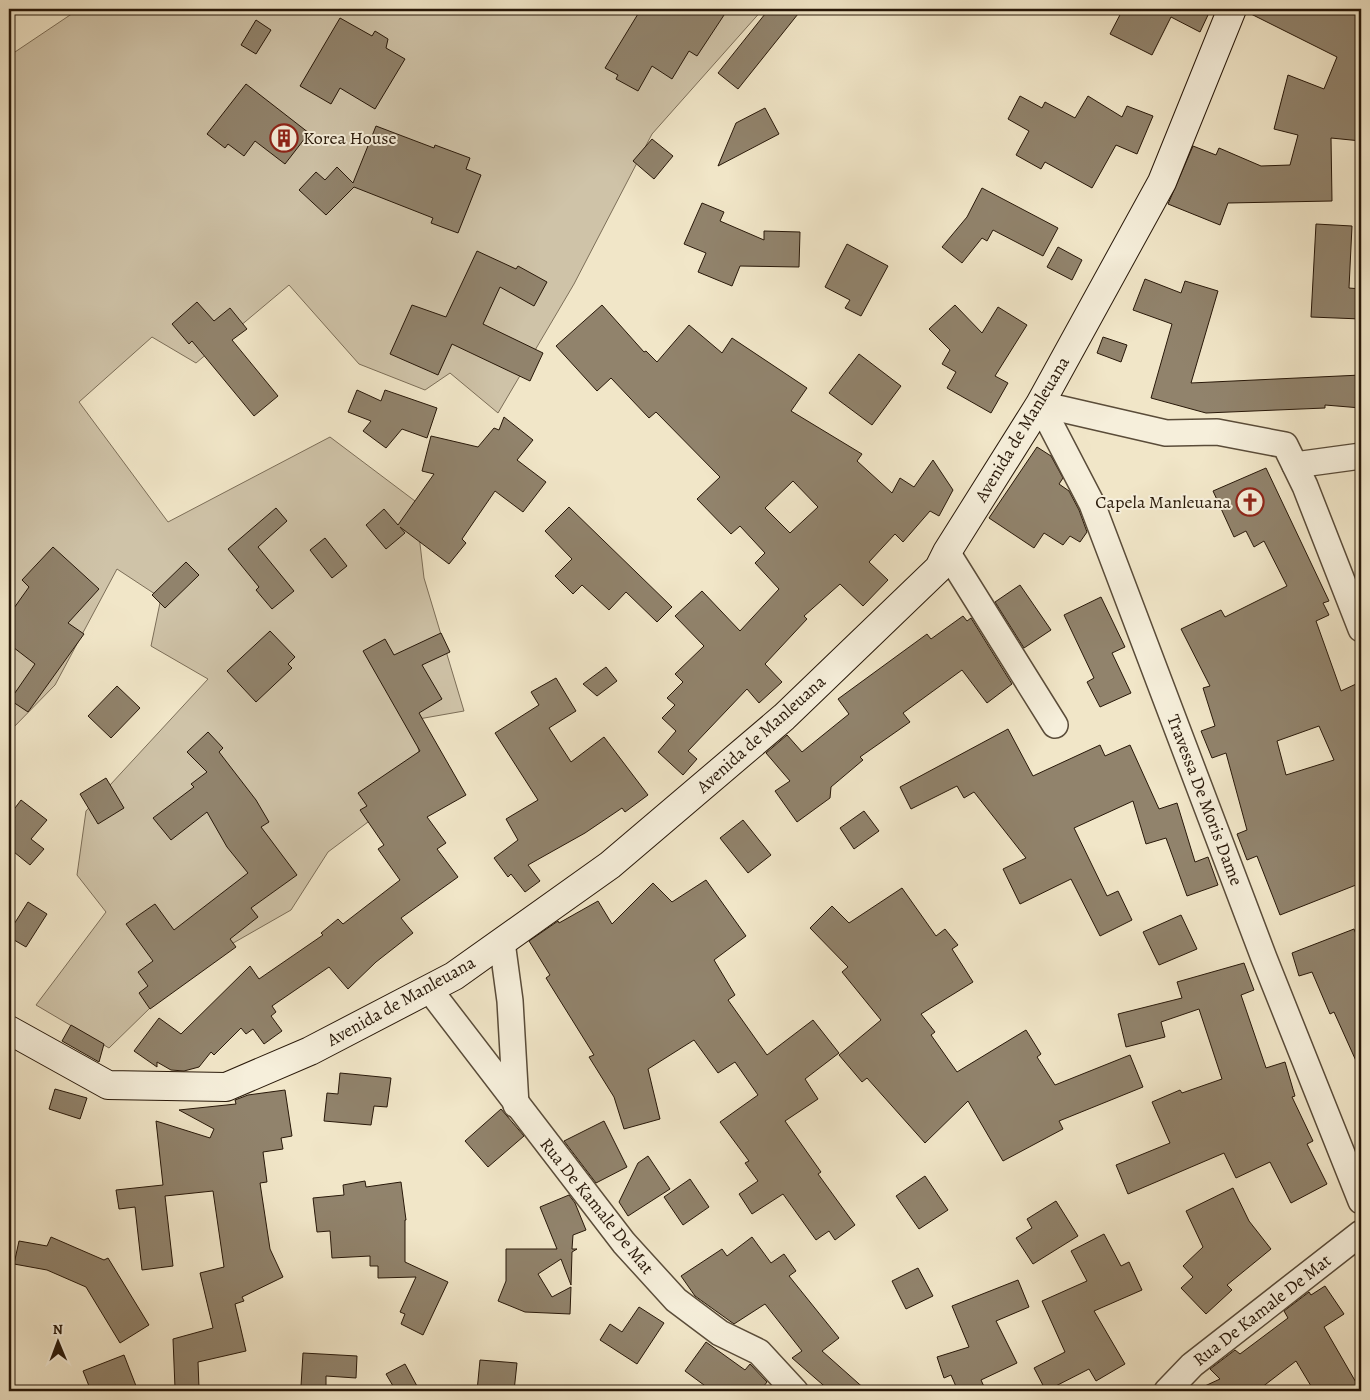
<svg xmlns="http://www.w3.org/2000/svg" width="1370" height="1400" font-family="Alegreya,serif">
<rect width="100%" height="100%" fill="#f1e6c8"/>
<filter id="stains"><feTurbulence type="fractalNoise" baseFrequency=".004" numOctaves="4"/><feColorMatrix values="0 0 0 0 .2 0 0 0 0 .09 0 0 0 0 .02 0 0 0 .5 -.17"/></filter>
<radialGradient id="worn" r=".72"><stop offset=".6" stop-color="#630" stop-opacity="0"/><stop offset="1" stop-color="#630" stop-opacity=".3"/></radialGradient>
<path fill="#cfc3a8" stroke="#7c6e58" d="M 79,9 L 763,9 L 652,134 L 574,284 L 498,413 L 450,373 L 425,390 L 359,364 L 289,285 L 196,363 L 152,337 L 79,402 L 168,522 L 330,437 L 415,501 L 424,578 L 464,711 L 413,720 L 424,780 L 328,852 L 291,910 L 193,966 L 109,1048 L 36,1005 L 106,912 L 77,875 L 86,811 L 208,679 L 151,646 L 161,598 L 117,569 L 55,685 L 9,732 L 9,56 Z"/>
<g fill="#91836c" stroke="#281809" fill-rule="evenodd">
<path d="M 641,9 L 728,9 L 697,56 L 689,51 L 672,79 L 652,66 L 638,91 L 616,79 L 618,75 L 605,68 Z"/>
<path d="M 769,9 L 802,9 L 738,89 L 718,73 Z"/>
<path d="M 1123,9 L 1195,9 L 1208,15 L 1200,32 L 1171,17 L 1152,55 L 1110,34 Z"/>
<path d="M 1247,9 L 1361,9 L 1361,141 L 1331,138 L 1332,201 L 1228,203 L 1220,225 L 1168,204 L 1193,146 L 1216,155 L 1219,148 L 1261,166 L 1290,165 L 1298,135 L 1274,129 L 1288,75 L 1324,89 L 1337,57 L 1247,12 Z"/>
<path d="M 340,18 L 372,36 L 375,31 L 388,39 L 386,48 L 405,59 L 375,109 L 340,88 L 331,104 L 300,86 Z"/>
<path d="M 256,20 L 271,30 L 256,54 L 241,45 Z"/>
<path d="M 246,84 L 309,133 L 285,164 L 255,141 L 244,156 L 228,144 L 225,148 L 207,134 Z"/>
<path d="M 1020,96 L 1042,108 L 1045,102 L 1075,118 L 1088,96 L 1122,117 L 1127,106 L 1153,116 L 1137,154 L 1116,145 L 1092,188 L 1045,162 L 1041,169 L 1016,155 L 1029,131 L 1008,119 Z"/>
<path d="M 765,108 L 779,134 L 718,166 L 736,123 Z"/>
<path d="M 376,126 L 434,148 L 435,145 L 470,158 L 466,169 L 481,175 L 458,233 L 431,223 L 433,218 L 354,187 L 326,215 L 299,190 L 316,172 L 325,180 L 337,167 L 353,183 Z"/>
<path d="M 652,139 L 673,156 L 654,179 L 633,161 Z"/>
<path d="M 982,188 L 1058,228 L 1043,256 L 993,230 L 987,241 L 982,238 L 962,263 L 942,247 L 967,217 Z"/>
<path d="M 702,203 L 724,212 L 720,221 L 764,240 L 764,231 L 800,232 L 799,267 L 740,266 L 732,286 L 698,272 L 706,253 L 684,244 Z"/>
<path d="M 1316,224 L 1352,226 L 1349,288 L 1361,289 L 1361,319 L 1311,317 Z"/>
<path d="M 847,244 L 888,266 L 861,316 L 845,308 L 850,300 L 825,287 Z"/>
<path d="M 1058,247 L 1082,260 L 1072,280 L 1047,267 Z"/>
<path d="M 477,251 L 516,269 L 518,266 L 547,282 L 534,306 L 500,287 L 483,324 L 543,353 L 530,381 L 452,344 L 438,375 L 390,354 L 412,305 L 446,317 Z"/>
<path d="M 1145,279 L 1181,293 L 1185,281 L 1218,291 L 1191,383 L 1361,375 L 1361,408 L 1325,405 L 1325,408 L 1206,413 L 1151,398 L 1172,324 L 1133,310 Z"/>
<path d="M 197,302 L 214,321 L 230,308 L 247,329 L 232,340 L 278,396 L 254,416 L 192,341 L 189,344 L 172,324 Z"/>
<path d="M 602,305 L 644,352 L 646,351 L 657,362 L 689,325 L 722,353 L 732,338 L 807,388 L 791,411 L 862,454 L 857,461 L 892,493 L 900,478 L 914,487 L 933,460 L 953,490 L 939,516 L 930,511 L 903,542 L 895,534 L 869,562 L 888,580 L 863,606 L 840,584 L 804,616 L 807,619 L 765,664 L 782,682 L 759,703 L 747,689 L 688,751 L 697,759 L 683,775 L 658,752 L 676,731 L 662,718 L 675,705 L 667,698 L 683,682 L 675,674 L 704,646 L 675,616 L 702,591 L 740,631 L 779,589 L 755,563 L 765,553 L 740,526 L 731,534 L 697,499 L 720,477 L 656,412 L 649,418 L 611,378 L 597,391 L 556,346 ZM 793,481 L 818,507 L 790,533 L 765,508 Z"/>
<path d="M 955,305 L 982,333 L 998,307 L 1027,325 L 995,376 L 1008,383 L 991,413 L 947,388 L 956,372 L 942,364 L 950,350 L 929,329 Z"/>
<path d="M 1103,337 L 1127,345 L 1121,362 L 1097,353 Z"/>
<path d="M 859,354 L 901,386 L 872,425 L 829,393 Z"/>
<path d="M 357,390 L 381,401 L 385,390 L 437,408 L 427,438 L 402,429 L 386,448 L 363,431 L 371,421 L 348,412 Z"/>
<path d="M 504,417 L 533,440 L 517,460 L 546,482 L 523,512 L 495,491 L 462,539 L 466,543 L 449,564 L 400,527 L 405,533 L 386,549 L 366,525 L 384,509 L 398,525 L 434,474 L 422,471 L 431,436 L 478,447 L 494,428 L 499,430 Z"/>
<path d="M 1037,447 L 1051,456 L 1063,478 L 1059,484 L 1069,491 L 1079,510 L 1087,532 L 1080,542 L 1070,536 L 1063,545 L 1044,533 L 1034,548 L 989,518 Z"/>
<path d="M 1266,468 L 1329,601 L 1323,603 L 1329,615 L 1316,621 L 1341,691 L 1356,684 L 1361,696 L 1361,883 L 1280,915 L 1257,856 L 1247,860 L 1237,834 L 1247,830 L 1226,753 L 1212,758 L 1201,731 L 1215,726 L 1203,688 L 1210,686 L 1181,629 L 1221,610 L 1225,617 L 1287,586 L 1264,541 L 1254,547 L 1246,531 L 1234,537 L 1213,491 ZM 1319,726 L 1334,760 L 1286,775 L 1277,741 Z"/>
<path d="M 569,507 L 672,607 L 657,622 L 626,592 L 609,610 L 582,585 L 573,594 L 555,576 L 572,559 L 545,531 Z"/>
<path d="M 276,508 L 287,521 L 258,547 L 294,591 L 272,609 L 256,590 L 259,587 L 228,549 Z"/>
<path d="M 325,538 L 347,566 L 332,578 L 310,550 Z"/>
<path d="M 53,547 L 99,589 L 68,623 L 84,634 L 28,712 L 10,700 L 35,664 L 9,644 L 9,615 L 29,587 L 22,580 Z"/>
<path d="M 186,562 L 199,575 L 165,608 L 152,595 Z"/>
<path d="M 1020,585 L 1051,630 L 1024,648 L 995,602 Z"/>
<path d="M 1101,597 L 1125,647 L 1112,653 L 1131,693 L 1100,707 L 1087,682 L 1094,678 L 1064,615 Z"/>
<path d="M 963,616 L 967,621 L 971,618 L 1012,684 L 987,703 L 962,670 L 903,713 L 910,722 L 860,757 L 863,760 L 831,787 L 830,798 L 797,822 L 775,791 L 790,781 L 766,753 L 787,735 L 802,752 L 849,714 L 838,699 L 927,634 L 931,639 Z"/>
<path d="M 270,631 L 295,657 L 288,664 L 292,668 L 256,702 L 227,671 Z"/>
<path d="M 441,633 L 450,652 L 422,665 L 442,699 L 419,713 L 466,795 L 427,817 L 446,843 L 437,849 L 458,877 L 401,918 L 413,933 L 376,962 L 348,989 L 329,967 L 272,1006 L 276,1012 L 271,1016 L 282,1031 L 264,1044 L 253,1029 L 246,1034 L 241,1028 L 214,1055 L 211,1052 L 199,1067 L 184,1071 L 171,1070 L 157,1062 L 157,1067 L 134,1051 L 159,1018 L 181,1034 L 250,966 L 259,979 L 323,935 L 321,933 L 338,919 L 343,924 L 400,880 L 378,849 L 384,845 L 360,810 L 367,806 L 358,793 L 420,751 L 363,651 L 385,639 L 394,655 Z"/>
<path d="M 606,667 L 617,681 L 597,696 L 583,684 Z"/>
<path d="M 556,678 L 576,711 L 549,728 L 571,762 L 604,737 L 648,795 L 625,812 L 622,808 L 585,833 L 528,865 L 540,881 L 525,892 L 511,874 L 508,877 L 494,858 L 518,840 L 506,819 L 538,800 L 495,733 L 539,705 L 531,692 Z"/>
<path d="M 117,686 L 140,708 L 111,738 L 88,716 Z"/>
<path d="M 1008,729 L 1033,776 L 1100,745 L 1105,756 L 1130,745 L 1159,809 L 1177,803 L 1195,862 L 1208,857 L 1218,885 L 1187,896 L 1166,838 L 1146,844 L 1133,801 L 1074,828 L 1107,896 L 1118,891 L 1132,920 L 1100,936 L 1071,879 L 1020,904 L 1003,869 L 1026,858 L 974,792 L 964,798 L 957,786 L 911,809 L 900,787 Z"/>
<path d="M 208,732 L 223,748 L 219,752 L 256,800 L 269,822 L 261,827 L 297,875 L 251,908 L 258,917 L 230,939 L 236,947 L 150,1009 L 139,993 L 148,986 L 138,972 L 153,961 L 126,924 L 155,904 L 174,930 L 248,873 L 227,847 L 207,812 L 171,840 L 153,818 L 194,787 L 191,784 L 207,772 L 187,752 Z"/>
<path d="M 106,778 L 124,808 L 98,824 L 80,794 Z"/>
<path d="M 21,800 L 47,820 L 31,839 L 44,849 L 30,865 L 9,848 L 9,816 Z"/>
<path d="M 864,811 L 879,831 L 854,849 L 840,828 Z"/>
<path d="M 743,820 L 771,855 L 748,873 L 720,838 Z"/>
<path d="M 706,880 L 746,936 L 714,960 L 735,995 L 728,1000 L 767,1055 L 813,1020 L 839,1053 L 805,1079 L 818,1099 L 785,1121 L 821,1172 L 818,1174 L 855,1225 L 835,1240 L 829,1231 L 816,1240 L 783,1194 L 752,1214 L 739,1194 L 758,1181 L 745,1163 L 749,1161 L 720,1122 L 758,1095 L 735,1062 L 718,1073 L 694,1040 L 648,1069 L 660,1119 L 624,1129 L 614,1097 L 589,1057 L 594,1055 L 546,978 L 550,975 L 529,941 L 558,921 L 559,923 L 598,901 L 612,924 L 653,883 L 672,902 Z"/>
<path d="M 902,888 L 936,936 L 945,929 L 958,945 L 952,949 L 973,982 L 921,1014 L 935,1032 L 931,1035 L 957,1072 L 1026,1030 L 1041,1054 L 1037,1057 L 1055,1085 L 1130,1055 L 1143,1087 L 1059,1121 L 1063,1129 L 1003,1161 L 968,1101 L 925,1143 L 867,1078 L 862,1082 L 839,1055 L 881,1020 L 842,972 L 848,967 L 810,928 L 832,906 L 849,923 Z"/>
<path d="M 28,902 L 47,914 L 26,947 L 9,937 L 9,932 Z"/>
<path d="M 1181,915 L 1197,949 L 1159,965 L 1143,932 Z"/>
<path d="M 1354,929 L 1361,947 L 1361,1072 L 1334,1012 L 1330,1014 L 1312,972 L 1299,976 L 1292,953 Z"/>
<path d="M 1244,963 L 1254,990 L 1241,995 L 1266,1068 L 1285,1062 L 1295,1096 L 1292,1097 L 1313,1141 L 1307,1144 L 1327,1184 L 1291,1203 L 1270,1162 L 1236,1178 L 1224,1153 L 1128,1194 L 1116,1165 L 1170,1143 L 1152,1102 L 1180,1090 L 1182,1093 L 1222,1079 L 1199,1009 L 1161,1022 L 1165,1037 L 1126,1047 L 1118,1014 L 1182,998 L 1177,982 Z"/>
<path d="M 71,1025 L 104,1044 L 99,1062 L 62,1041 Z"/>
<path d="M 340,1073 L 391,1078 L 387,1107 L 374,1106 L 371,1125 L 324,1121 L 327,1093 L 338,1094 Z"/>
<path d="M 55,1089 L 87,1098 L 80,1119 L 49,1109 Z"/>
<path d="M 285,1090 L 292,1136 L 281,1138 L 283,1149 L 263,1152 L 267,1182 L 260,1183 L 270,1249 L 283,1277 L 242,1297 L 244,1301 L 235,1304 L 246,1351 L 198,1362 L 199,1388 L 175,1388 L 173,1339 L 213,1328 L 200,1273 L 224,1267 L 213,1191 L 165,1196 L 173,1266 L 142,1270 L 135,1207 L 119,1209 L 116,1190 L 163,1185 L 156,1121 L 210,1138 L 214,1129 L 179,1110 L 236,1104 L 235,1100 L 248,1095 Z"/>
<path d="M 501,1109 L 524,1136 L 488,1167 L 465,1141 Z"/>
<path d="M 604,1121 L 627,1167 L 596,1183 L 564,1141 Z"/>
<path d="M 648,1156 L 670,1189 L 628,1216 L 619,1202 L 638,1163 Z"/>
<path d="M 925,1176 L 948,1210 L 919,1229 L 896,1196 Z"/>
<path d="M 690,1179 L 709,1207 L 683,1225 L 664,1197 Z"/>
<path d="M 365,1181 L 366,1187 L 401,1182 L 406,1220 L 405,1220 L 405,1262 L 448,1282 L 423,1335 L 401,1324 L 405,1314 L 400,1312 L 416,1277 L 378,1278 L 378,1266 L 370,1266 L 370,1256 L 332,1258 L 330,1231 L 317,1232 L 313,1198 L 344,1195 L 343,1185 Z"/>
<path d="M 1233,1188 L 1249,1221 L 1271,1249 L 1227,1285 L 1232,1290 L 1206,1314 L 1181,1288 L 1193,1277 L 1183,1266 L 1203,1247 L 1186,1211 Z"/>
<path d="M 569,1195 L 575,1203 L 586,1230 L 573,1235 L 572,1249 L 577,1249 L 572,1252 L 571,1285 L 561,1259 L 538,1274 L 552,1297 L 571,1287 L 570,1314 L 525,1312 L 498,1301 L 506,1281 L 506,1249 L 557,1249 L 540,1207 Z"/>
<path d="M 1056,1201 L 1078,1236 L 1033,1264 L 1016,1238 L 1032,1228 L 1027,1219 Z"/>
<path d="M 1104,1234 L 1121,1266 L 1129,1262 L 1142,1290 L 1094,1311 L 1125,1364 L 1096,1381 L 1089,1369 L 1046,1391 L 1034,1368 L 1065,1352 L 1042,1301 L 1087,1281 L 1071,1251 Z"/>
<path d="M 51,1237 L 104,1260 L 108,1258 L 149,1325 L 120,1343 L 86,1287 L 47,1270 L 14,1264 L 19,1241 L 47,1246 Z"/>
<path d="M 752,1237 L 771,1263 L 784,1254 L 796,1271 L 789,1276 L 839,1338 L 822,1351 L 867,1391 L 830,1391 L 792,1358 L 802,1351 L 765,1304 L 734,1324 L 695,1296 L 681,1276 L 722,1249 L 727,1256 Z"/>
<path d="M 918,1268 L 933,1296 L 906,1309 L 892,1281 Z"/>
<path d="M 1018,1280 L 1029,1307 L 996,1321 L 1017,1363 L 981,1380 L 986,1391 L 958,1391 L 951,1375 L 944,1378 L 937,1357 L 969,1347 L 952,1306 Z"/>
<path d="M 1325,1286 L 1344,1314 L 1324,1327 L 1361,1391 L 1314,1391 L 1296,1361 L 1257,1391 L 1194,1391 L 1220,1379 L 1210,1369 L 1235,1350 L 1240,1354 L 1288,1318 L 1284,1311 L 1309,1292 L 1311,1295 Z"/>
<path d="M 639,1307 L 664,1323 L 637,1364 L 600,1340 L 610,1324 L 622,1332 Z"/>
<path d="M 706,1342 L 745,1370 L 750,1364 L 767,1382 L 760,1391 L 712,1391 L 685,1371 Z"/>
<path d="M 303,1353 L 357,1356 L 356,1378 L 326,1376 L 326,1387 L 301,1386 Z"/>
<path d="M 124,1355 L 138,1391 L 91,1391 L 83,1371 Z"/>
<path d="M 480,1360 L 517,1363 L 514,1391 L 477,1391 Z"/>
<path d="M 405,1364 L 417,1386 L 408,1391 L 396,1391 L 386,1374 Z"/>
</g>
<g fill="none" stroke-linecap="round" stroke-linejoin="round">
<g stroke="#5a4c39" stroke-width="28">
<g id="street">
<path d="M 1040,404 L 1092,504 L 1264,958 L 1361,1201"/>
<path d="M 1040,404 L 1166,433 L 1217,432 L 1285,445 L 1305,486 L 1361,629"/>
<path d="M 1295,465 L 1361,456"/>
<path d="M 947,552 L 1055,725"/>
<path d="M 502,942 L 510,1001 L 516,1105"/>
<path d="M 429,989 L 624,1243 L 676,1300 L 720,1333 L 759,1352 L 795,1391"/>
<path d="M 1167,1391 L 1192,1365 L 1361,1233"/>
</g>
</g>
<g stroke="#281809" stroke-width="30">
<path id="secondary" d="M 9,1030 L 108,1085 L 226,1087 L 310,1051 L 454,976 L 610,865 L 784,717 L 939,568 L 947,552 L 1040,404 L 1162,182 L 1232,9"/>
</g>
<use href="#street" stroke="#f6efdb" stroke-width="25"/>
<use href="#secondary" stroke="#f6efdb" stroke-width="28"/>
</g>
<defs>
<g id="building-ring" transform="scale(1.4375)"><circle r="9.5" fill="#f6efdb" stroke="#8f2418" stroke-width="1.5"/><path d="M-4-6H4V6H1V3H-1V6H-4ZM-2.5-4.3h1.7v1.8h-1.7ZM.8-4.3h1.7v1.8H.8ZM-2.5-1h1.7V.8h-1.7ZM.8-1h1.7V.8H.8Z" fill="#8f2418"/></g>
<g id="church-ring" transform="scale(1.4375)"><circle r="9.5" fill="#f6efdb" stroke="#8f2418" stroke-width="1.5"/><path d="M-1.2-6h2.4v3.5h3.3v2.4h-3.3V6h-2.4V-.1h-3.3v-2.4h3.3Z" fill="#8f2418"/></g>
</defs>
<g fill-rule="evenodd">
<use href="#building-ring" x="284" y="138"/>
<use href="#church-ring" x="1250" y="502"/>
</g>
<g text-anchor="middle" dominant-baseline="central" stroke-width="4" stroke-linejoin="round" paint-order="stroke">
<g font-size="18" fill="#281809" stroke="#f6efdb" text-anchor="start">
<text x="303" y="138">Korea House</text>
<text x="1231" y="502" text-anchor="end">Capela Manleuana</text>
</g>
<g font-size="18" fill="#281809" stroke="#f6efdb">
<text transform="translate(1022 429) rotate(-59)">Avenida de Manleuana</text>
<text transform="translate(761 734) rotate(-42)">Avenida de Manleuana</text>
<text transform="translate(1205 800) rotate(69)">Travessa De Moris Dame</text>
<text transform="translate(401 1001) rotate(-29)">Avenida de Manleuana</text>
<text transform="translate(597 1206) rotate(51)">Rua De Kamale De Mat</text>
<text transform="translate(1262 1310) rotate(-38)">Rua De Kamale De Mat</text>
</g>
</g>
<rect width="1370" height="1400" fill="none" stroke="#f1e6c8" stroke-width="30"/>
<rect x="10" y="10" width="1350" height="1380" fill="none" stroke="#281809" stroke-width="2.5"/>
<rect x="15" y="15" width="1340" height="1370" fill="none" stroke="#281809"/>
<g transform="translate(58 1342) rotate(359)" stroke="#f6efdb" stroke-width="4" paint-order="stroke">
<path d="M0-4L9 19L0 12L-9 19Z" fill="#281809"/>
<text y="-8" font-size="14" font-weight="bold" text-anchor="middle" fill="#281809">N</text>
</g>
<rect width="100%" height="100%" filter="url(#stains)"/>
<rect width="100%" height="100%" fill="url(#worn)"/>
</svg>
